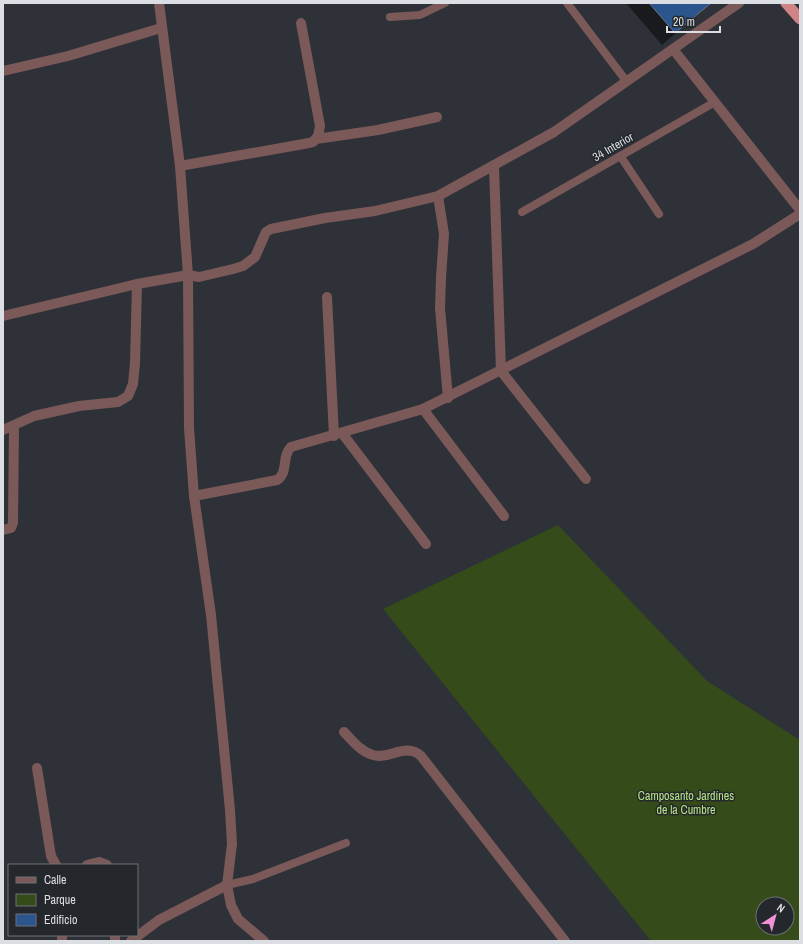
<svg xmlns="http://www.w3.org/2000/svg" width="803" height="944" font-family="'Archivo Narrow',sans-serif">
<rect width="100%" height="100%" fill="#2e3238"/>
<path fill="#354b1a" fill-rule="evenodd" d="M 558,525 L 707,681 L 800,740 L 800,941 L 651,941 L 383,609 ZM 763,904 L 787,904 L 787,928 L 763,928 Z"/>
<path fill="#0007" d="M 626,3 L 711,3 L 662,45 Z"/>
<path fill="#2b568d" stroke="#6f747b" d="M 649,3 L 711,3 L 675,33 Z"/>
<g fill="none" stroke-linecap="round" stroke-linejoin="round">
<g stroke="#7b5959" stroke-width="8">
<path d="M 567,3 L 627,82"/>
<path d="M 390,17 L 420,15 L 445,3"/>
<path d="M 621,157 L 659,214"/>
<path d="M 522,212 L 715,102"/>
<path d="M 227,885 L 253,879 L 346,843"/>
</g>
<path stroke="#7b5959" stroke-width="10" d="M 494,167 L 501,371"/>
<g stroke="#7b5959" stroke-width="10">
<path d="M 159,3 L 180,166 L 188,275 L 189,428 L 194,496 L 211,615 L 230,810 L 232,844 L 227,885 L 231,905 L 238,919 L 264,941"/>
<path d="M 673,49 L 800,210"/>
<path d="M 3,71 L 68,56 L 161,28"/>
<path d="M 316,139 L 378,130 L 437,117"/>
<path d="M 180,166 L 309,143 L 313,142 L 318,136 L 320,126 L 301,23"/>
<path d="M 438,196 L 444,234 L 441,278 L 440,308 L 448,398"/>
<path d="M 327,297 L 334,436"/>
<path d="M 3,316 L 137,284 L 188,275 L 199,277 L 233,269 L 243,266 L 255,257 L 266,232 L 271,229 L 325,218 L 375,211 L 438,196 L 554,132 L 739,3"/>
<path d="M 501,371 L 586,479"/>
<path d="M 423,409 L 504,516"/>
<path d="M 3,430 L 34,416 L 79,406 L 118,402 L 128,396 L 133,384 L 135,363 L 137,284"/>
<path d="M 342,433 L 426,544"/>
<path d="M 194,496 L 277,480 C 289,472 281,457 291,447 L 423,409 L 753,244 L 800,214"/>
<path d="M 3,530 L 11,528 L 13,523 L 14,426"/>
<path d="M 344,732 C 353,741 361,752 373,755 C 389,760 406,742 421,756 L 565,941"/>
<path d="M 37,768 L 51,856 L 56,865"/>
<path d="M 87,865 L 99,862 L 107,865"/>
<path d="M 62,935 L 62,941"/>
<path d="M 115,935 L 115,941"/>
<path d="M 131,941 L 159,920 L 227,885"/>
</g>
<path stroke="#d18486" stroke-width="11" d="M 786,3 L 800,19"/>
</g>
<g text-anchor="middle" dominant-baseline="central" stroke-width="3" stroke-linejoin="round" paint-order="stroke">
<g font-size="12" fill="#dbdee2" stroke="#24282d">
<text transform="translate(613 147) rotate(-30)">34 Interior</text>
</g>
<g font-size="12" fill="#b5e383" stroke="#24282d">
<text x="686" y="796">Camposanto Jardínes<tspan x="686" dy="14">de la Cumbre</tspan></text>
</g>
</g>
<rect width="803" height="944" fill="none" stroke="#dbdee2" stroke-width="8"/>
<rect x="8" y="864" width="130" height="72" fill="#24282d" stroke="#6d7175"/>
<rect x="16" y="877" width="20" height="6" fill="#7b5959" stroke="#6d7175"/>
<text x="44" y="884" font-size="12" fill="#dbdee2">Calle</text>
<rect x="16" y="894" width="20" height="12" fill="#354b1a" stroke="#6d7175"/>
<text x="44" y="904" font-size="12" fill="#dbdee2">Parque</text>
<rect x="16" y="914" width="20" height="12" fill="#2b568d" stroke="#6d7175"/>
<text x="44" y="924" font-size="12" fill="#dbdee2">Edificio</text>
<g transform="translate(775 916) rotate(36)"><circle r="19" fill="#24282d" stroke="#6d7175"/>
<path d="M0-3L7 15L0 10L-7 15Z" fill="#f391d6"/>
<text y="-6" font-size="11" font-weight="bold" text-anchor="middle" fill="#dbdee2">N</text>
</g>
<path d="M667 26v6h53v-6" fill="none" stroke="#dbdee2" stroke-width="2"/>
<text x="673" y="26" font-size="12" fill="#dbdee2" stroke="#24282d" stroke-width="3" paint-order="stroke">20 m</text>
</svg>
